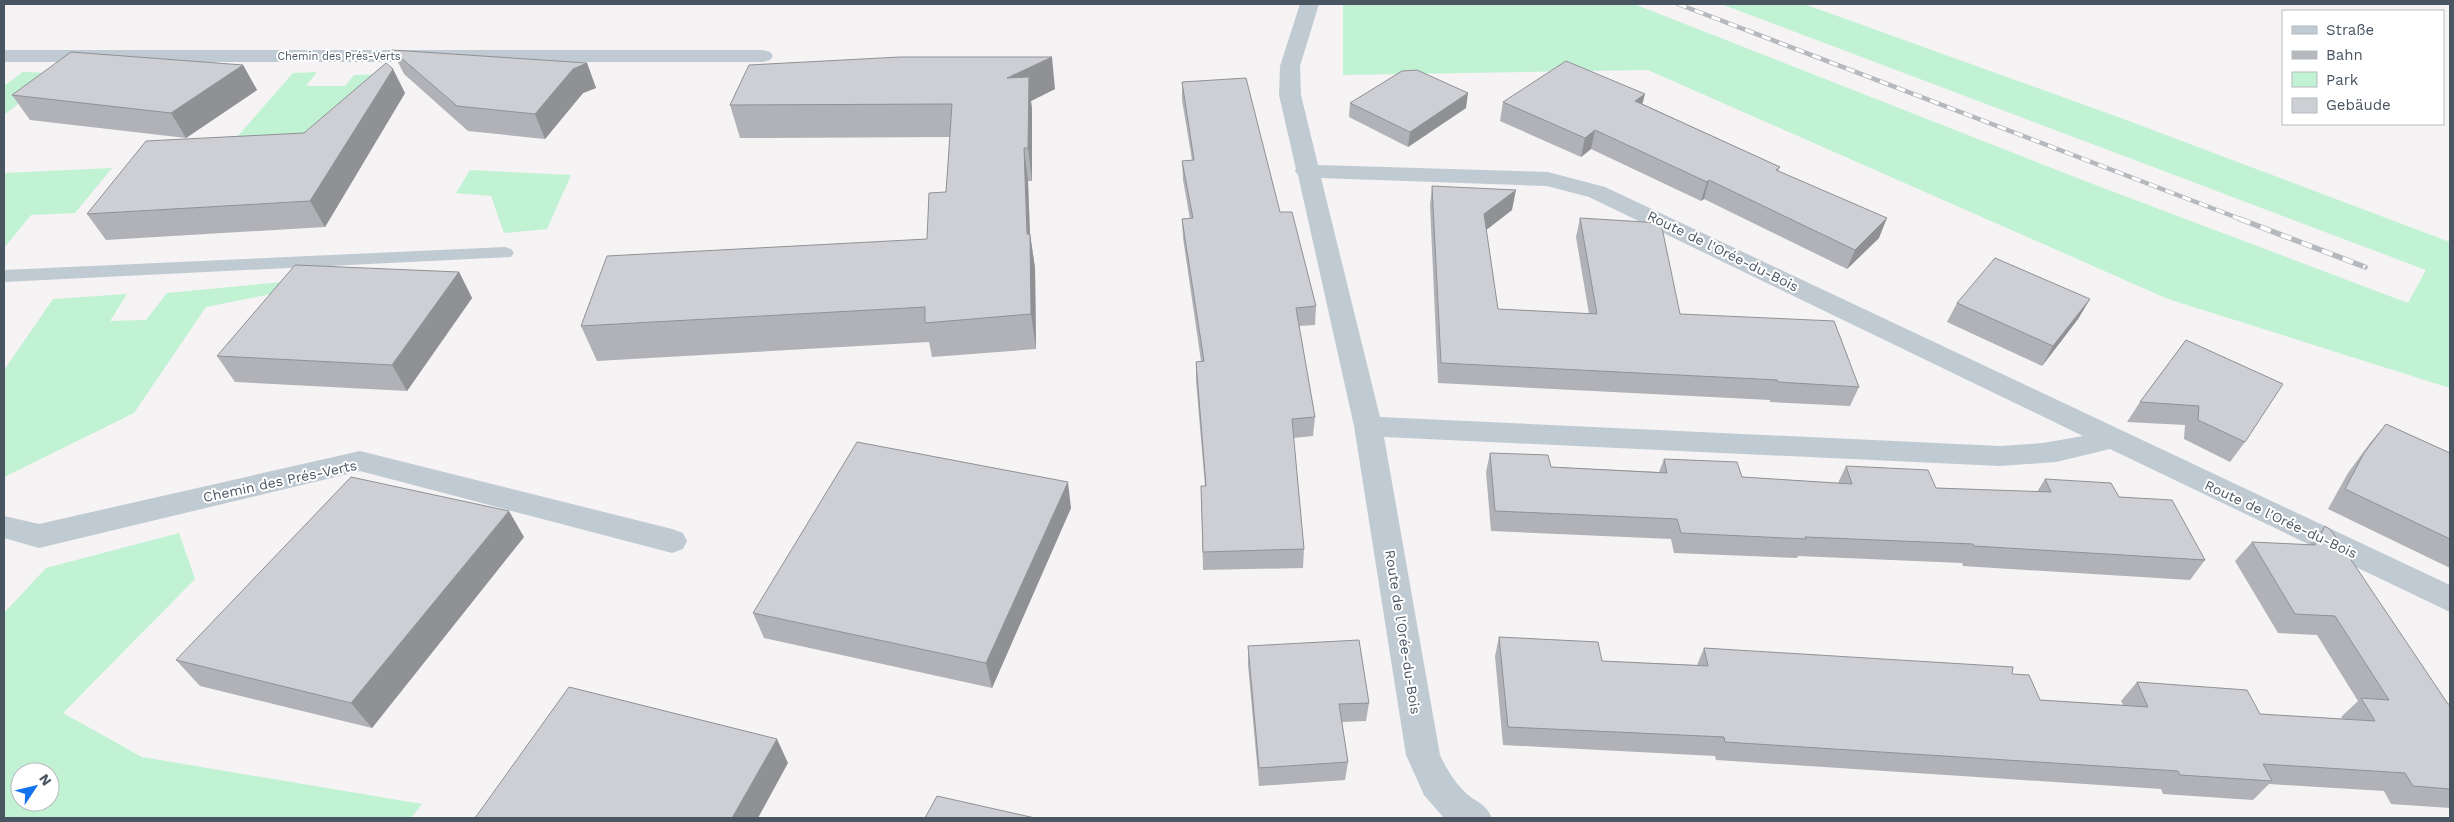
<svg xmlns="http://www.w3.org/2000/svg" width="2454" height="822" font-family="'Work Sans',sans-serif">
<rect width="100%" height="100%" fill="#f5f3f3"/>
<g fill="#c1f2d4" fill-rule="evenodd">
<path d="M 1343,4 L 1634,4 L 2085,181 L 2408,303 L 2426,270 L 1721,4 L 1804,4 L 2118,117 L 2450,242 L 2450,388 L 2168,299 L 1648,70 L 1343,75 Z"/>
<path d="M 23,72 L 75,74 L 44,84 L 4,115 L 4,86 Z"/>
<path d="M 317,72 L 306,86 L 345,86 L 354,75 L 395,74 L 305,153 L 222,154 L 293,73 Z"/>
<path d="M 112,168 L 75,213 L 31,215 L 4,248 L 4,173 Z"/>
<path d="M 470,170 L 571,175 L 547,229 L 504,233 L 491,196 L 456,193 Z"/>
<path d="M 303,280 L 301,288 L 206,307 L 134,413 L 4,477 L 4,370 L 53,299 L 127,294 L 110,321 L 146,320 L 167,293 Z"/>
<path d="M 179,533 L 195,579 L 63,713 L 142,757 L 422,804 L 411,818 L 4,818 L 4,613 L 46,568 ZM 20,772 L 50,772 L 50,802 L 20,802 Z"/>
</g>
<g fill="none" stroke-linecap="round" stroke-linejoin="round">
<path fill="#c0cad2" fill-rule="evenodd" d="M 505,247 L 511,249 L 514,253 L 511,257 L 4,282 L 4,270 Z"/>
<g fill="#c0cad2" fill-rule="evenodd">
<path d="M 1300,4 L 1319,4 L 1300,66 L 1301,95 L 1318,165 L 1548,172 L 1605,187 L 2450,585 L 2450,612 L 2110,449 L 2056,462 L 2000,466 L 1384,437 L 1440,755 C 1447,770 1455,783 1467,794 C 1479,804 1485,803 1492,818 L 1444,818 L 1424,795 L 1406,755 L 1354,426 L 1298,175 L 1295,171 L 1296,169 L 1279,95 L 1280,66 ZM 1321,178 L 1547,186 L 1589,197 L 2083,436 L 2043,443 L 2000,446 L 1380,417 Z"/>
<path d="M 4,50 L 763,50 L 770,52 L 773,56 L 770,60 L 763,62 L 4,62 Z"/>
<path d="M 360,451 L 672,529 L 683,533 L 687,541 L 683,549 L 672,553 L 360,471 L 39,548 L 4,538 L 4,516 L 39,524 Z"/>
</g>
<g stroke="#b5b8bd" stroke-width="4.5">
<path id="rail-far1" d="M 1678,4 L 2243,220"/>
</g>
<g stroke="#b5b8bd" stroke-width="5.5">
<path id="rail" d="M 2240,219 L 2365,267"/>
</g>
<use href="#rail-far1" stroke="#fff" stroke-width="3" stroke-dasharray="9" stroke-linecap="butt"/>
<use href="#rail" stroke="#fff" stroke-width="4" stroke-dasharray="11" stroke-linecap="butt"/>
</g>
<g fill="#b0b2b7">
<path d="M 392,50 L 587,63 L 596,88 L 583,93 L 545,139 L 468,131 L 404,74 Z"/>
<path d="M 243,65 L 257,90 L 186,138 L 30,120 L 12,95 Z"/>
<path d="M 1182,82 L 1280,212 L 1316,306 L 1315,325 L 1299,326 L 1315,417 L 1313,436 L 1293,438 L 1304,549 L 1303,568 L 1203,570 L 1201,486 L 1205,486 L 1196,381 L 1196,362 L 1201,361 L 1183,238 L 1182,219 L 1190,219 L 1183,180 L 1182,161 L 1192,160 L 1182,100 Z"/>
<path d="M 1055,89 L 1031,101 L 1032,109 L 1032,181 L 1028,181 L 1030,234 L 1035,268 L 1036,349 L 932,357 L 929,342 L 597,361 L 581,326 L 927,239 L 946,192 L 950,137 L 740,138 L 730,105 Z"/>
<path d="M 405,93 L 325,227 L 106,240 L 87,214 L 304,133 Z"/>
<path d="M 1503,102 L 1643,104 L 1780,167 L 1778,171 L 1879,238 L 1847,269 L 1704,199 L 1701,201 L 1591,149 L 1581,157 L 1500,121 Z"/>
<path d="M 1350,103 L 1466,108 L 1408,147 L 1349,117 Z"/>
<path d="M 1432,186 L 1512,210 L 1486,230 L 1498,309 L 1589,314 L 1576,237 L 1580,218 L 1680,314 L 1859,387 L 1850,406 L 1770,402 L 1770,400 L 1438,383 L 1430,205 Z"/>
<path d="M 459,272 L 472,298 L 407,391 L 235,382 L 217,356 Z"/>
<path d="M 2090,299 L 2078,319 L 2042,366 L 1947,322 L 1957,303 Z"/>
<path d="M 2186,340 L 2245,442 L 2230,462 L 2184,439 L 2185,425 L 2127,422 L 2140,402 Z"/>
<path d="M 2386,424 L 2450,453 L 2450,568 L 2328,509 L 2348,473 L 2370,443 Z"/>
<path d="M 1490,453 L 1551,467 L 1659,472 L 1664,459 L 1742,477 L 1838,483 L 1846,466 L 1936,488 L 2037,492 L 2045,479 L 2119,497 L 2205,560 L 2190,580 L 1963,566 L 1962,563 L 1798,556 L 1797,558 L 1674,553 L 1671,539 L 1491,531 L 1486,472 Z"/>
<path d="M 1071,508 L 992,688 L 764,638 L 753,613 Z"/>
<path d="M 2325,526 L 2448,704 L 2450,704 L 2450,808 L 2391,804 L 2384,791 L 2269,784 L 2253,800 L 2163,794 L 2161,789 L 1716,760 L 1715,756 L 1503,745 L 1495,656 L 1499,637 L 1602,661 L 1697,665 L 1704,648 L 2012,674 L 2040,700 L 2123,705 L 2121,701 L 2137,682 L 2260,714 L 2343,719 L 2341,717 L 2358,701 L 2317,635 L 2278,633 L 2235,561 L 2252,542 L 2309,545 Z"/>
<path d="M 524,537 L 372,728 L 200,686 L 176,660 Z"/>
<path d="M 1248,646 L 1369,703 L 1366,721 L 1342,722 L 1348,762 L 1345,780 L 1259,786 L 1248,665 Z"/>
</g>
<g fill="#909195">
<path d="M 1052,57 L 1055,89 L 1031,101 L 1032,109 L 1032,181 L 1028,148 L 1007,78 Z"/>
<path d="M 587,63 L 596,88 L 583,93 L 545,139 L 535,114 L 573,69 Z"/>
<path d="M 243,65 L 257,90 L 186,138 L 171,113 Z"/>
<path d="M 393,69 L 405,93 L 325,227 L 310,201 Z"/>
<path d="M 1468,93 L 1466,108 L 1408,147 L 1410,132 Z"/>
<path d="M 1645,94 L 1640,113 L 1635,101 Z"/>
<path d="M 1595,130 L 1591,149 L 1581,157 L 1585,138 Z"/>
<path d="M 1024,148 L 1028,181 L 1030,237 L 1030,234 L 1035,268 L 1036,349 L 1031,314 Z"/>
<path d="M 1709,180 L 1704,199 L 1701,201 L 1707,182 Z"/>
<path d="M 1516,190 L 1512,210 L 1481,234 L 1484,214 Z"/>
<path d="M 1887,218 L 1879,238 L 1847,269 L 1855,250 Z"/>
<path d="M 459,272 L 472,298 L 407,391 L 392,365 Z"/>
<path d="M 2090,299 L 2078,319 L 2042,366 L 2053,346 Z"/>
<path d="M 1068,482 L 1071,508 L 992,688 L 986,663 Z"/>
<path d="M 509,511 L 524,537 L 372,728 L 351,703 Z"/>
<path d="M 777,739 L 788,763 L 758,818 L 732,818 Z"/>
</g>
<g fill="#cdcfd5" stroke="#909195">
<path d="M 392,50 L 587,63 L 573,69 L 535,114 L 457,106 Z"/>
<path d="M 71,52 L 243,65 L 171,113 L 12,95 Z"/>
<path d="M 900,57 L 1052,57 L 1007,78 L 1029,77 L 1028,148 L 1024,148 L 1027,234 L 1030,234 L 1031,314 L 925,323 L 925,307 L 581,326 L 607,256 L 927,239 L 929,193 L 946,192 L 952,104 L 730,105 L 749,65 Z"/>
<path d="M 1566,61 L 1645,94 L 1635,101 L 1780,167 L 1776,170 L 1887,218 L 1855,250 L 1709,180 L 1707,182 L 1595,130 L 1585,138 L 1503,102 Z"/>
<path d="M 386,63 L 393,69 L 310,201 L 87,214 L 146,141 L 304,133 Z"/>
<path d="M 1417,70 L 1468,93 L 1410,132 L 1350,103 L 1402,71 Z"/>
<path d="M 1246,78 L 1280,212 L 1292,212 L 1316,306 L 1296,308 L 1315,417 L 1292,419 L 1304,549 L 1203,552 L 1201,486 L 1206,486 L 1196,362 L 1204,361 L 1182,219 L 1193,218 L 1182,161 L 1194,160 L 1182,82 Z"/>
<path d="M 1432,186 L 1516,190 L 1484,214 L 1498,309 L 1597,314 L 1580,218 L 1661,223 L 1680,314 L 1834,321 L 1859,387 L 1778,382 L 1777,380 L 1441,363 Z"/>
<path d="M 1995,258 L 2090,299 L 2053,346 L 1957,303 Z"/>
<path d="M 295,265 L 459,272 L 392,365 L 217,356 Z"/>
<path d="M 2186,340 L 2283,384 L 2245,442 L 2198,420 L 2199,406 L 2140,402 Z"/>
<path d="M 2386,424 L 2450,453 L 2450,539 L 2345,489 L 2364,453 Z"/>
<path d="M 857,442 L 1068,482 L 986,663 L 753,613 Z"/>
<path d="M 1490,453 L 1548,455 L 1551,467 L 1667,473 L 1664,459 L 1737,462 L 1742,477 L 1852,484 L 1846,466 L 1928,470 L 1936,488 L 2051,492 L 2045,479 L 2111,483 L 2119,497 L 2172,500 L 2205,560 L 1974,546 L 1973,544 L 1805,537 L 1806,539 L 1681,533 L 1677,519 L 1495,511 Z"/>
<path d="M 351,477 L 509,511 L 351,703 L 176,660 Z"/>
<path d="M 2325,526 L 2331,530 L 2448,704 L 2450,704 L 2450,789 L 2413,786 L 2405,773 L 2263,764 L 2272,781 L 2180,775 L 2178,771 L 1725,742 L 1724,737 L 1508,727 L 1499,637 L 1598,642 L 1602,661 L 1708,666 L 1704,648 L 2013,667 L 2012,674 L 2029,675 L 2040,700 L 2148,707 L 2137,682 L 2247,690 L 2260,714 L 2375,721 L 2361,698 L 2389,700 L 2335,616 L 2295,614 L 2252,542 L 2315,545 Z"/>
<path d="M 1359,640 L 1369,703 L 1339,704 L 1348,762 L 1259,768 L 1248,646 Z"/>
<path d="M 569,687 L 777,739 L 732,818 L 475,818 Z"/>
<path d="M 937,796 L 1035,818 L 925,818 Z"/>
</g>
<g text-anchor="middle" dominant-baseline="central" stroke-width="4" stroke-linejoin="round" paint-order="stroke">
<g font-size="11" fill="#495662" stroke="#fff">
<text x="339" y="56">Chemin des Prés-Verts</text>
</g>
<g font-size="14" fill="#495662" stroke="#fff">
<text transform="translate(1723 251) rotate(26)">Route de l'Orée-du-Bois</text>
<text transform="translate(280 481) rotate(-12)">Chemin des Prés-Verts</text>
<text transform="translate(2281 519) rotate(25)">Route de l'Orée-du-Bois</text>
<text transform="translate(1403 632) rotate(81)">Route de l'Orée-du-Bois</text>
</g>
</g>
<rect width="2454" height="822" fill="none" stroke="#495662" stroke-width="10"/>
<rect x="2282" y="10" width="162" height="115" fill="#ffffff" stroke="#b6bbc0"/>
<rect x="2292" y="26" width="25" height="8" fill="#c0cad2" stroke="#b6bbc0"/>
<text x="2326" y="35" font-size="15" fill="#495662">Straße</text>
<rect x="2292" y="51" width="25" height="8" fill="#b5b8bd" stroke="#b6bbc0"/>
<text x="2326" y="60" font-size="15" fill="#495662">Bahn</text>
<rect x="2292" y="72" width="25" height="15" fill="#c1f2d4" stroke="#b6bbc0"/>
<text x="2326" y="85" font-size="15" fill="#495662">Park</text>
<rect x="2292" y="98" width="25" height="15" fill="#cdcfd5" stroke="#b6bbc0"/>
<text x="2326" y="110" font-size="15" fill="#495662">Gebäude</text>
<g transform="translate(35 787) rotate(55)"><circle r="24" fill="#ffffff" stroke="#b6bbc0"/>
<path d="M0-4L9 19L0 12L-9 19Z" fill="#1373ef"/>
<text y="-8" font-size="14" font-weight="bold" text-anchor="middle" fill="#495662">N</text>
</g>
</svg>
